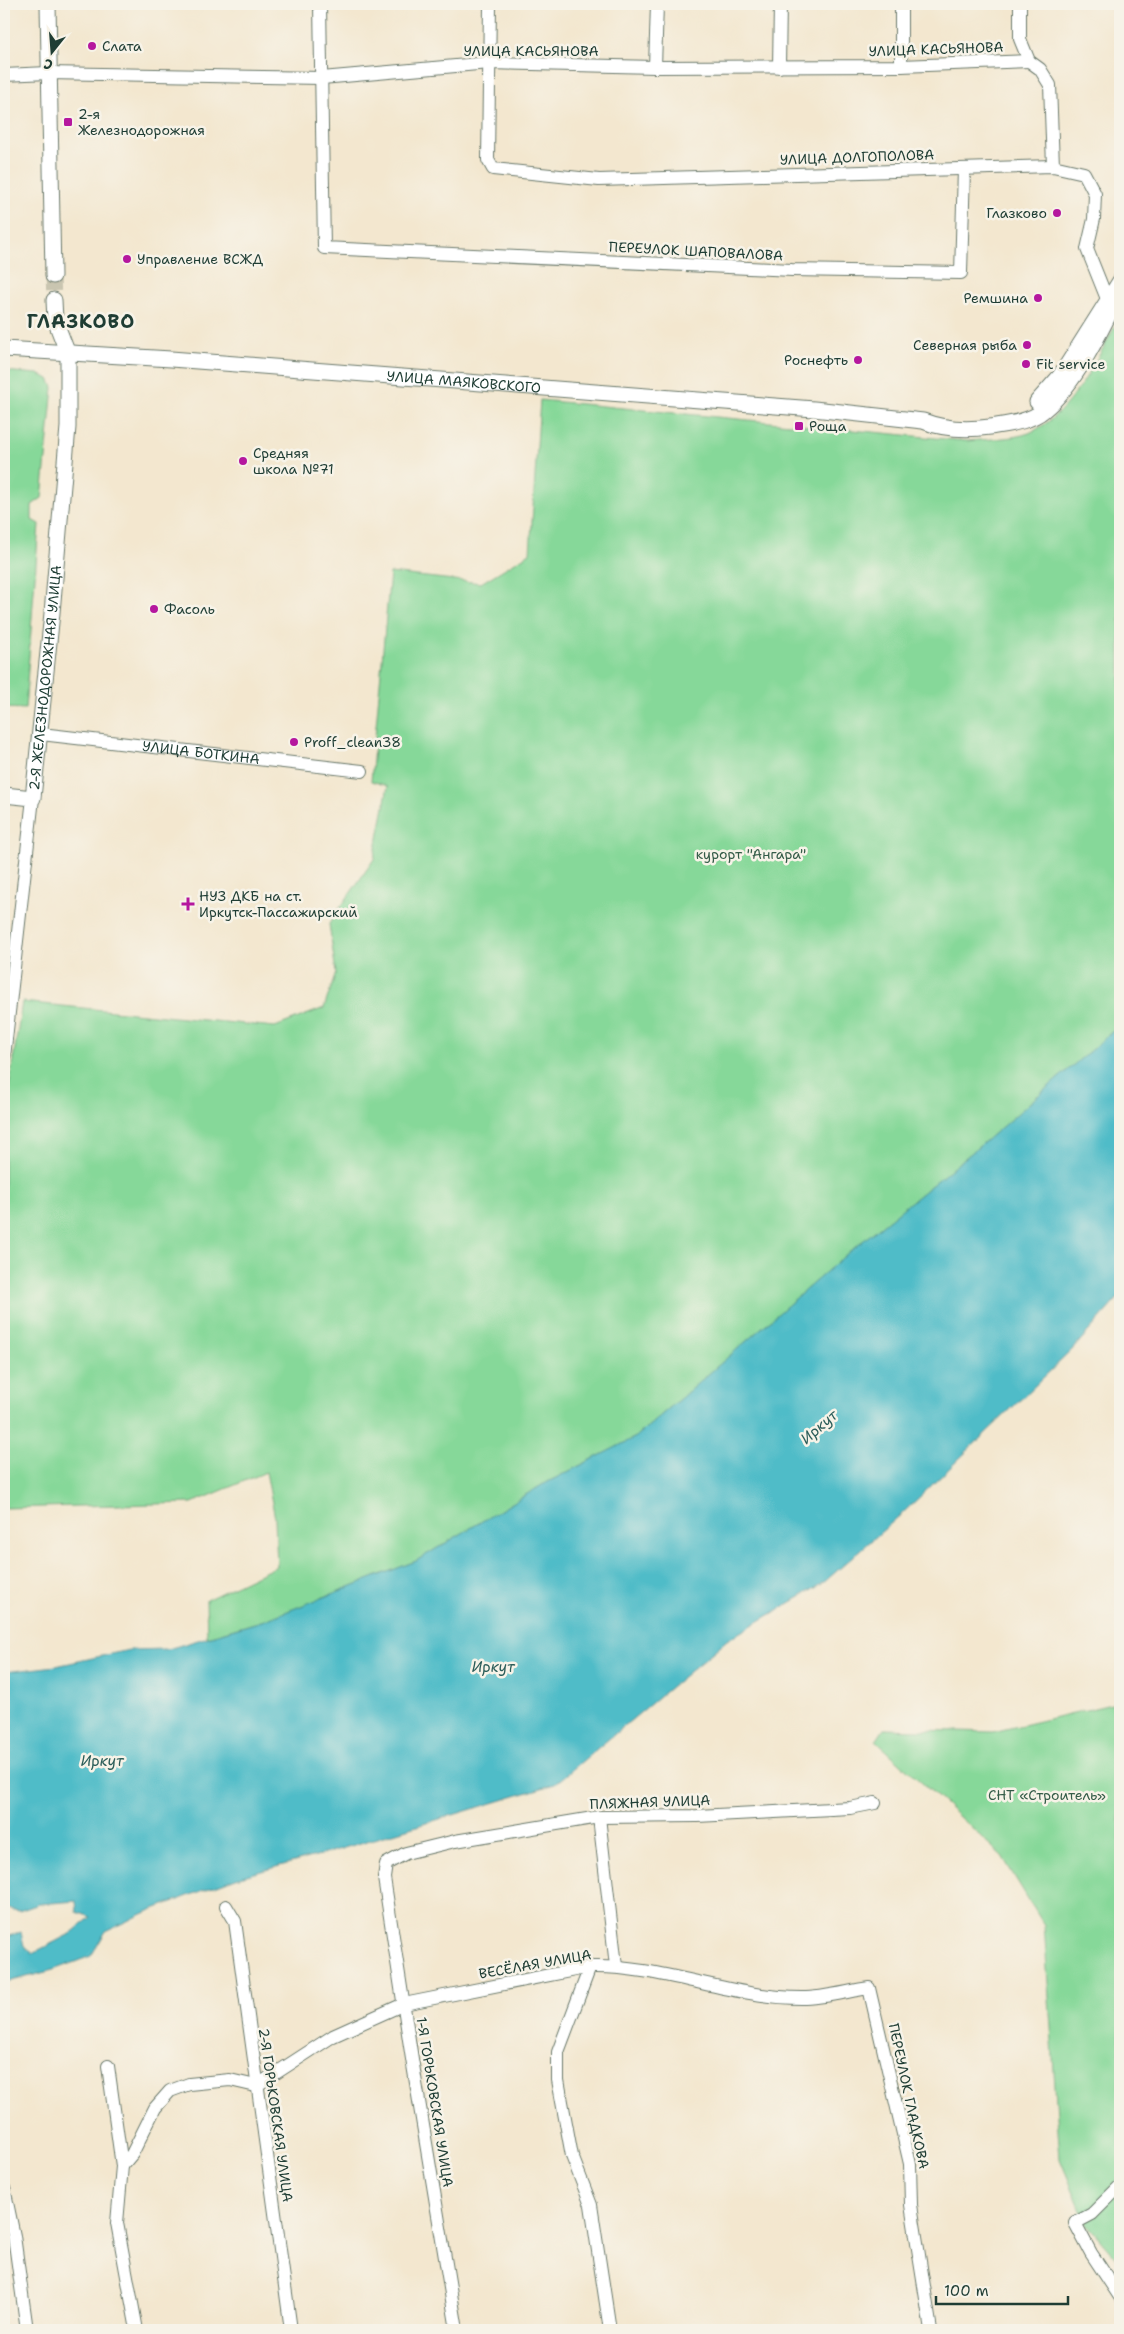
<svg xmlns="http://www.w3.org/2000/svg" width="1124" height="2334" font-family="'Shantell Sans',sans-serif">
<rect width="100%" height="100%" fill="#f7f3e8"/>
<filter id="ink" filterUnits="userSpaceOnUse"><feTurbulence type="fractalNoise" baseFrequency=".02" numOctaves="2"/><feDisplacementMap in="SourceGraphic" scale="10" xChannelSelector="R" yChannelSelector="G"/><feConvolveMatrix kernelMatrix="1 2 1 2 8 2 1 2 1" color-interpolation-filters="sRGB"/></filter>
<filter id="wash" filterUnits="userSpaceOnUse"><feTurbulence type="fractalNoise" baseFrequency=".0096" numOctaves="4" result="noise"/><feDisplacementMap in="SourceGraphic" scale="20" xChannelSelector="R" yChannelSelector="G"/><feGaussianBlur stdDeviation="1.12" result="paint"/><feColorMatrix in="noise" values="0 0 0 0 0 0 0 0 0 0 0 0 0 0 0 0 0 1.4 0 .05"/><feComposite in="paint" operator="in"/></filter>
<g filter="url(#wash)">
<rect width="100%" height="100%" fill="#f3e7cf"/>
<g fill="#86d899" stroke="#528a66">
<path d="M 1120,317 L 1120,1025 L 981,1145 L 848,1253 L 636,1437 L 542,1485 L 416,1561 L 265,1620 L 207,1637 L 206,1600 L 277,1566 L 275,1518 L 266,1472 L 192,1503 L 4,1508 L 4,1120 L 22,1002 L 275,1027 L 324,1008 L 336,973 L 329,924 L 374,859 L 388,786 L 371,781 L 390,573 L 481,583 L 530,553 L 540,400 L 967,441 C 985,439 1013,439 1029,433 C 1072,415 1098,356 1120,317 Z"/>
<path d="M 4,371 L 38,374 L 49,379 L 53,387 L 42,498 L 32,505 L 32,520 L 39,524 L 25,709 L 4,708 Z"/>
<path d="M 1120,1702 L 1120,2262 L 1087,2224 L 1060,2159 L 1044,1925 L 1002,1856 L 876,1741 L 884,1729 L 993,1732 Z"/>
</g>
<path fill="#4fbcc8" stroke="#377c7e" d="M 1120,1025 L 1120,1296 L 1072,1350 L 905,1511 L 822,1584 L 727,1640 L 555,1784 L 334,1851 L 236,1878 L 151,1910 L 106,1931 L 91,1956 L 53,1970 L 4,1983 L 4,1938 L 21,1932 L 24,1947 L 33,1953 L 70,1934 L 91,1917 L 77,1912 L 76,1901 L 39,1904 L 19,1911 L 4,1908 L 4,1672 L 56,1666 L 129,1650 L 168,1649 L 265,1620 L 416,1561 L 542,1485 L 636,1437 L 848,1253 L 981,1145 Z"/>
</g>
<g filter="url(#ink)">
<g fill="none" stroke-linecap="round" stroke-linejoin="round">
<path stroke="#c9c5b0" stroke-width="15" stroke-dasharray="15 8" stroke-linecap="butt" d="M 53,276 L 54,300"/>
<g stroke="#69786a" stroke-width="14">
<g id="minor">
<path d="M 320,4 L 324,248 L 792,270 L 961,273 L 964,169"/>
<path d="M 490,4 L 488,160 L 493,169 L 599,180 L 1053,166 L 1084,173 L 1095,194 L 1094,219 L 1087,249 L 1107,299"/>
<path d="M 1020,4 L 1020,39 L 1029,61 L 1040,69 L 1050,85 L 1053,166"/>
<path d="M 901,66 L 901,4"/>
<path d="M 655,67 L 657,4"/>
<path d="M 779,67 L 780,4"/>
<path d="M 4,75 L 48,73 L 322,78 L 489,63 L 655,67 L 901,66 L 1029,61"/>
<path id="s1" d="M 41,734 L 362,771"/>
<path d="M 4,1057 L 33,798"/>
<path d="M 599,1817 L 616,1966"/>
<path d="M 226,1906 L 235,1921 L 291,2330"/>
<path d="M 590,1967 L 558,2052 L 558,2080 L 572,2156 L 591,2205 L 610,2330"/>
<path d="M 108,2066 L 122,2166 L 117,2223 L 137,2330"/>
<path d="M 122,2166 L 132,2154 L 155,2108 L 170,2091 L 189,2084 L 230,2080 L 256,2086 L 333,2036 L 404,2004 L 590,1967 C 662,1965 730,1998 802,1998 C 824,1998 848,1991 869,1988 L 910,2164 L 911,2205 L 931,2330"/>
<path d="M 1120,2186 L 1092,2214 L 1075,2223 L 1091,2253 L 1120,2297"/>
<path d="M 4,2188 L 14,2236 L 27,2330"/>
<path d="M 457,2330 L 412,2059 L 384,1878 L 386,1864 L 406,1853 L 455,1841 L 599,1817 L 697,1816 L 850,1808 L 875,1803"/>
</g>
</g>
<g stroke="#69786a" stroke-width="17">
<g id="major">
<path d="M 48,4 L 53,276"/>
<path id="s2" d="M 4,349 L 171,359 L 814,409 L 923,421 C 943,429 968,430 990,427 C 1008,424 1030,422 1044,410 C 1076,384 1102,329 1120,292"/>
<path d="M 1037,402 L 1060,376 L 1120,281"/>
<path id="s3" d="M 4,795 L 33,798 L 52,613 L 68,427 L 68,354 L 55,320 L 54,300"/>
</g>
</g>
<use href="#minor" stroke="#fff" stroke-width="12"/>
<use href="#major" stroke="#fff" stroke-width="15"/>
</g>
</g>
<g fill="#b5179e" stroke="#f7f3e8" stroke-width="2">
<circle cx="92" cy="46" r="5"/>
<rect x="63" y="117" width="10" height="10" rx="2.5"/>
<circle cx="1057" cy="213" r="5"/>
<circle cx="127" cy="259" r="5"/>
<circle cx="1038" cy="298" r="5"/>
<circle cx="1027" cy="345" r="5"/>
<circle cx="858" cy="360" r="5"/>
<circle cx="1026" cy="364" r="5"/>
<rect x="794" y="421" width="10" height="10" rx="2.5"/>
<circle cx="243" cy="461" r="5"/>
<circle cx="154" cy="609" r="5"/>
<circle cx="294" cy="742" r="5"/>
<path d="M185.5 896.5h5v5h5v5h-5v5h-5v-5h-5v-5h5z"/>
</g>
<g text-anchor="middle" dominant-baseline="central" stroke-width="5" stroke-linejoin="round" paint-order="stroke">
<g font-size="14" fill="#1f3d34" stroke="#f7f3e8" text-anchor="start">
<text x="102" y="46">Слата</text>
<text x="78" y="114">2-я<tspan x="78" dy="16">Железнодорожная</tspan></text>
<text x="1047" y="213" text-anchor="end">Глазково</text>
<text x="137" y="259">Управление ВСЖД</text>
<text x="1028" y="298" text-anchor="end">Ремшина</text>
<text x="1017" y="345" text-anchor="end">Северная рыба</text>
<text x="848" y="360" text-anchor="end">Роснефть</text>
<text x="1036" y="364">Fit service</text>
<text x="809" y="426">Роща</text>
<text x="253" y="453">Средняя<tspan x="253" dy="16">школа №71</tspan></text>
<text x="164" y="609">Фасоль</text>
<text x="304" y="742">Proff_clean38</text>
<text x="199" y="896">НУЗ ДКБ на ст.<tspan x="199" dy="16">Иркутск-Пассажирский</tspan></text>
</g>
<g font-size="14" fill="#1f3d34" stroke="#f7f3e8">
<text transform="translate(936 49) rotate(-2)">УЛИЦА КАСЬЯНОВА</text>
<text x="531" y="51">УЛИЦА КАСЬЯНОВА</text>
<text transform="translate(857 157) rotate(-2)">УЛИЦА ДОЛГОПОЛОВА</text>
<text transform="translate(696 251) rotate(3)">ПЕРЕУЛОК ШАПОВАЛОВА</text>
<text stroke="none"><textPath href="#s2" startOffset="461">УЛИЦА МАЯКОВСКОГО</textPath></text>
<text stroke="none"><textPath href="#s3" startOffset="150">2-Я ЖЕЛЕЗНОДОРОЖНАЯ УЛИЦА</textPath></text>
<text stroke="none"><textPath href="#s1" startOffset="161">УЛИЦА БОТКИНА</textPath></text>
<text transform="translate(650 1802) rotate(-2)">ПЛЯЖНАЯ УЛИЦА</text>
<text transform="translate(535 1964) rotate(-10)">ВЕСЁЛАЯ УЛИЦА</text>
<text transform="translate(909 2096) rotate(78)">ПЕРЕУЛОК ГЛАДКОВА</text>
<text transform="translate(435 2102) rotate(81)">1-Я ГОРЬКОВСКАЯ УЛИЦА</text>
<text transform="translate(276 2115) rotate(82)">2-Я ГОРЬКОВСКАЯ УЛИЦА</text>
</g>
<g font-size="14" fill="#345c48" stroke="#f7f3e8">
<text x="751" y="854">курорт "Ангара"</text>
<text x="1047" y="1795">СНТ «Строитель»</text>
</g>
<g font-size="15" font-style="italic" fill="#2b5d59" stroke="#f7f3e8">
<text transform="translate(819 1427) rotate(-41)">Иркут</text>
<text x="493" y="1667">Иркут</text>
<text x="102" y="1761">Иркут</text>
</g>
<g font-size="19" font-weight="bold" letter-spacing="1" fill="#1f3d34" stroke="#f7f3e8">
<text x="81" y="321">ГЛАЗКОВО</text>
</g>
</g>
<rect width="1124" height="2334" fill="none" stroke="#f7f3e8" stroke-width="20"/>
<g transform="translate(52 52) rotate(197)" stroke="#f7f3e8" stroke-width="4" paint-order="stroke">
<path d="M0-4L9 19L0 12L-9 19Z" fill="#1f3d34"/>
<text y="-8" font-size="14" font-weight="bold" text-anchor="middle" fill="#1f3d34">С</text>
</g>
<path d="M936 2296v8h132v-8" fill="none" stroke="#1f3d34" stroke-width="2.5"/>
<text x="944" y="2296" font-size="15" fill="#1f3d34" stroke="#f7f3e8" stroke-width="4" paint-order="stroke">100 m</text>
</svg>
